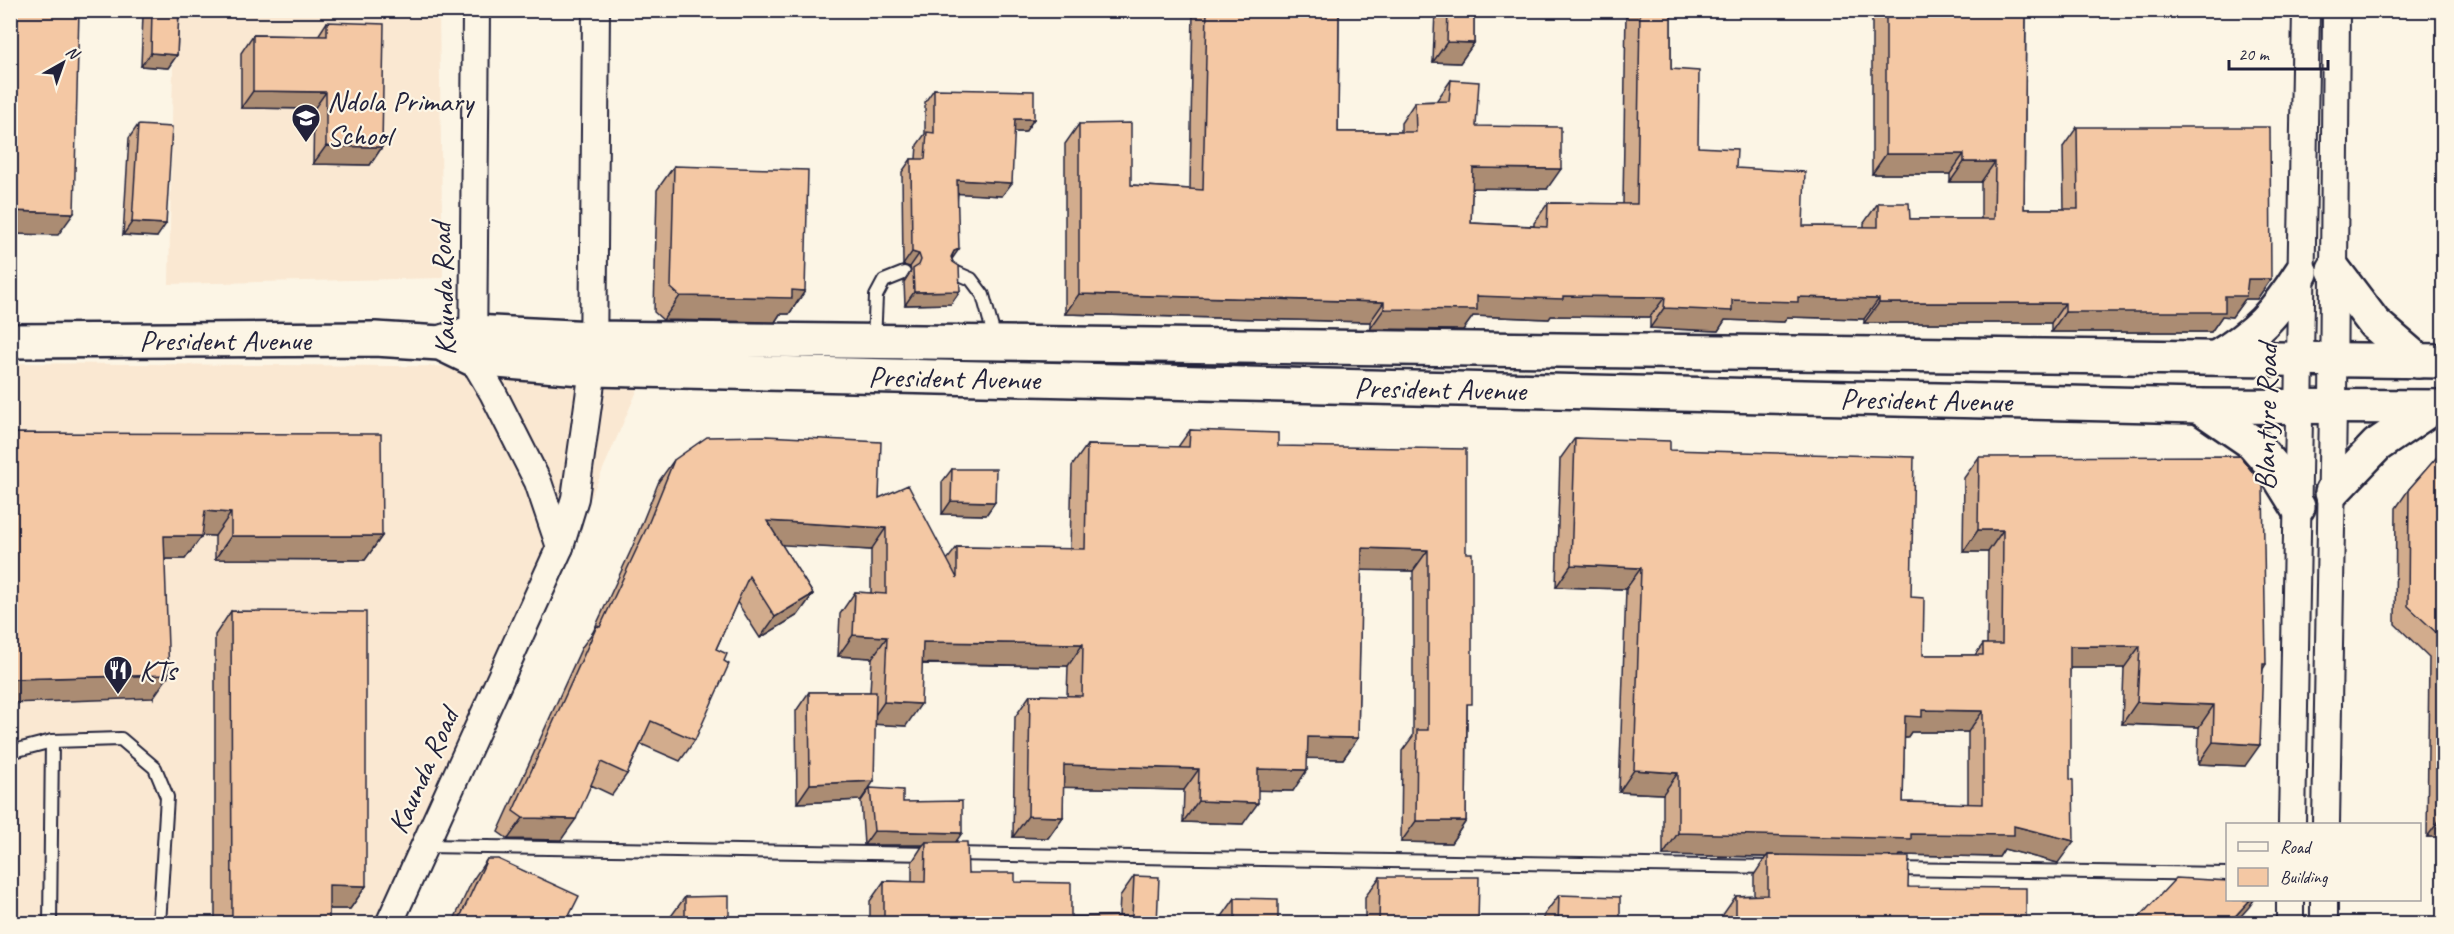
<svg xmlns="http://www.w3.org/2000/svg" width="2454" height="934" font-family="Caveat,sans-serif">
<rect width="100%" height="100%" fill="#fcf5e5"/>
<filter id="ink" filterUnits="userSpaceOnUse"><feTurbulence type="fractalNoise" baseFrequency=".0167" numOctaves="2"/><feDisplacementMap in="SourceGraphic" scale="12" xChannelSelector="R" yChannelSelector="G"/><feConvolveMatrix kernelMatrix="1 2 1 2 8 2 1 2 1" color-interpolation-filters="sRGB"/></filter>
<g filter="url(#ink)">
<g fill="#fae8d2">
<path d="M 174,11 L 439,11 L 443,278 L 169,284 Z"/>
<path d="M 11,363 L 647,368 L 406,923 L 11,924 Z"/>
</g>
<g fill="none" stroke-linecap="round" stroke-linejoin="round">
<g stroke="#22223b" stroke-width="16">
<g id="service">
<path d="M 950,270 L 971,279 L 983,295 L 996,343"/>
<path d="M 874,342 L 876,296 L 884,281 L 904,273"/>
<path d="M 10,752 L 52,741 L 121,739 L 155,768 L 167,797 L 159,924"/>
<path d="M 425,846 L 934,854"/>
<path d="M 952,854 L 1774,867"/>
<path d="M 1893,869 L 2228,874"/>
<path d="M 50,924 L 52,741"/>
</g>
</g>
<g stroke="#22223b" stroke-width="30">
<g id="minor">
<path d="M 476,10 L 473,359 L 493,393 L 538,482 L 560,547"/>
<path d="M 2292,824 L 2306,10"/>
<path d="M 2326,824 L 2333,407 L 2336,10"/>
<path d="M 389,924 L 560,547 L 575,498 L 593,369 L 596,10"/>
<path d="M 2290,924 L 2290,900"/>
<path d="M 2324,924 L 2324,900"/>
</g>
</g>
<g stroke="#22223b" stroke-width="38">
<g id="secondary">
<path d="M 2334,270 L 2374,323 L 2418,361"/>
<path d="M 10,341 L 375,339 L 440,343 L 473,359 L 593,369 L 2199,406 L 2444,407"/>
<path d="M 440,343 L 473,332 L 593,338 L 2444,361"/>
<path d="M 2216,358 C 2257,333 2275,314 2301,273"/>
<path d="M 2199,406 L 2253,443 L 2272,465 L 2298,507"/>
<path d="M 2332,492 L 2377,445 L 2433,407"/>
</g>
</g>
<use href="#service" stroke="#fcf5e5" stroke-width="12"/>
<use href="#minor" stroke="#fcf5e5" stroke-width="26"/>
<use href="#secondary" stroke="#fcf5e5" stroke-width="33"/>
</g>
<g fill="#d2ac8d" stroke="#22223b" stroke-width="1.5" fill-rule="evenodd">
<path d="M 146,10 L 179,10 L 177,55 L 168,68 L 141,66 L 143,15 Z"/>
<path d="M 1193,10 L 1339,10 L 1338,132 L 1401,132 L 1401,123 L 1415,102 L 1437,101 L 1437,100 L 1451,80 L 1476,126 L 1547,189 L 1472,188 L 1471,223 L 1534,226 L 1534,223 L 1548,203 L 1623,204 L 1626,10 L 1671,10 L 1671,69 L 1698,147 L 1736,168 L 1803,226 L 1864,227 L 1864,223 L 1878,203 L 1910,219 L 1981,219 L 1981,182 L 1950,182 L 1950,174 L 1872,174 L 1872,10 L 2026,10 L 2024,209 L 2064,209 L 2063,147 L 2077,127 L 2271,279 L 2257,299 L 2245,299 L 2232,317 L 2222,316 L 2211,332 L 2051,332 L 2051,323 L 1864,323 L 1864,319 L 1787,317 L 1784,322 L 1725,320 L 1718,331 L 1650,328 L 1650,317 L 1551,316 L 1549,319 L 1473,316 L 1463,330 L 1370,329 L 1370,322 L 1065,314 L 1065,144 L 1079,124 L 1131,185 L 1190,189 Z"/>
<path d="M 1435,10 L 1474,10 L 1474,43 L 1460,63 L 1433,62 Z"/>
<path d="M 327,22 L 382,147 L 370,165 L 313,164 L 314,109 L 241,108 L 241,53 L 253,35 L 318,36 Z"/>
<path d="M 934,89 L 1034,119 L 1025,132 L 1014,132 L 1002,196 L 958,193 L 952,259 L 960,291 L 951,304 L 905,305 L 904,282 L 911,271 L 910,267 L 903,265 L 902,172 L 911,159 L 916,159 L 917,145 L 925,134 L 925,102 Z"/>
<path d="M 138,125 L 157,237 L 123,235 L 129,138 Z"/>
<path d="M 674,166 L 805,291 L 789,314 L 780,314 L 775,322 L 663,320 L 654,312 L 657,190 Z"/>
<path d="M 1190,430 L 1278,446 L 1466,553 L 1467,710 L 1466,821 L 1451,843 L 1401,842 L 1402,751 L 1413,736 L 1413,571 L 1361,570 L 1358,738 L 1343,759 L 1308,758 L 1293,791 L 1258,790 L 1243,824 L 1183,822 L 1184,790 L 1063,787 L 1063,817 L 1048,838 L 1013,837 L 1015,717 L 1030,695 L 1067,696 L 1068,666 L 922,664 L 906,726 L 875,724 L 861,800 L 797,803 L 796,711 L 809,692 L 870,692 L 872,658 L 838,656 L 840,614 L 855,592 L 871,593 L 871,550 L 781,544 L 813,594 L 798,615 L 760,638 L 737,602 L 716,649 L 724,661 L 695,740 L 680,761 L 641,744 L 627,774 L 612,795 L 591,785 L 561,840 L 508,839 L 498,832 L 582,647 L 593,632 L 632,548 L 659,481 L 674,460 L 879,498 L 947,560 L 957,547 L 1070,549 L 1072,466 L 1087,445 L 1178,447 Z"/>
<path d="M 10,433 L 382,536 L 365,560 L 215,559 L 215,536 L 202,535 L 185,559 L 165,559 L 153,698 Z"/>
<path d="M 1575,438 L 1670,450 L 1911,597 L 1923,655 L 1975,655 L 1983,644 L 1987,644 L 1988,552 L 1963,552 L 1964,478 L 1979,457 L 2266,664 L 2263,669 L 2245,766 L 2198,764 L 2199,727 L 2122,724 L 2124,668 L 2070,668 L 2058,863 L 2004,849 L 1999,857 L 1900,855 L 1899,857 L 1908,887 L 2026,922 L 2025,924 L 1722,924 L 1722,916 L 1736,896 L 1754,895 L 1754,875 L 1766,857 L 1663,855 L 1663,794 L 1619,792 L 1626,589 L 1556,587 L 1560,459 ZM 1911,732 L 1968,732 L 1968,804 L 1903,802 L 1904,738 L 1907,738 Z"/>
<path d="M 2444,450 L 2444,837 L 2427,837 L 2429,657 L 2395,624 L 2396,508 L 2409,489 Z"/>
<path d="M 952,469 L 995,502 L 986,515 L 942,514 L 942,482 Z"/>
<path d="M 231,611 L 366,886 L 350,909 L 329,909 L 328,924 L 215,924 L 215,635 Z"/>
<path d="M 870,788 L 903,802 L 956,842 L 968,873 L 1015,882 L 1071,917 L 1119,916 L 1120,896 L 1134,876 L 1157,924 L 870,924 L 870,901 L 884,881 L 912,882 L 912,862 L 923,845 L 864,845 L 861,801 Z"/>
<path d="M 487,859 L 568,918 L 581,924 L 452,924 L 472,881 Z"/>
<path d="M 1380,877 L 1478,924 L 1365,924 L 1365,897 Z"/>
<path d="M 1559,895 L 1620,924 L 1544,924 L 1544,915 Z"/>
<path d="M 685,897 L 729,924 L 669,924 L 669,919 Z"/>
<path d="M 1235,898 L 1278,924 L 1221,924 L 1221,918 Z"/>
</g>
<g fill="#ab8c73" stroke="#22223b" stroke-width="1.5">
<path d="M 1447,42 L 1474,43 L 1460,63 L 1433,62 Z"/>
<path d="M 151,53 L 177,55 L 168,68 L 141,66 Z"/>
<path d="M 253,91 L 326,92 L 314,109 L 241,108 Z"/>
<path d="M 1015,119 L 1034,119 L 1025,132 L 1005,132 Z"/>
<path d="M 326,146 L 382,147 L 370,165 L 313,164 Z"/>
<path d="M 1886,154 L 1964,154 L 1950,174 L 1872,174 Z"/>
<path d="M 1964,162 L 1995,162 L 1981,182 L 1950,182 Z"/>
<path d="M 1473,168 L 1561,169 L 1547,189 L 1459,188 Z"/>
<path d="M 957,180 L 1012,183 L 1002,196 L 948,193 Z"/>
<path d="M 10,211 L 74,213 L 58,235 L 10,234 Z"/>
<path d="M 132,222 L 166,224 L 157,237 L 123,235 Z"/>
<path d="M 959,249 L 950,262 L 954,251 Z"/>
<path d="M 912,252 L 919,254 L 910,267 L 903,265 Z"/>
<path d="M 2248,279 L 2271,279 L 2257,299 L 2245,299 L 2232,317 L 2222,316 L 2211,332 L 2051,332 L 2065,312 L 2225,296 Z"/>
<path d="M 792,290 L 805,291 L 789,314 L 780,314 L 775,322 L 663,320 L 680,296 Z"/>
<path d="M 960,291 L 951,304 L 905,305 L 914,292 Z"/>
<path d="M 1079,294 L 1384,302 L 1370,322 L 1065,314 Z"/>
<path d="M 1477,296 L 1563,296 L 1665,297 L 1650,317 L 1551,316 L 1549,319 L 1473,316 L 1463,330 L 1370,329 L 1384,309 Z"/>
<path d="M 1798,297 L 1879,299 L 1864,319 L 1787,317 L 1784,322 L 1725,320 L 1718,331 L 1650,328 L 1664,308 L 1732,300 Z"/>
<path d="M 1879,303 L 2065,303 L 2051,323 L 1864,323 Z"/>
<path d="M 951,501 L 995,502 L 986,515 L 942,514 Z"/>
<path d="M 205,511 L 231,513 L 215,536 L 189,535 Z"/>
<path d="M 767,521 L 886,528 L 871,550 L 752,543 Z"/>
<path d="M 1978,530 L 2003,530 L 1988,552 L 1963,552 Z"/>
<path d="M 164,536 L 202,536 L 185,559 L 148,559 Z"/>
<path d="M 231,536 L 382,536 L 365,560 L 215,559 Z"/>
<path d="M 1362,548 L 1428,550 L 1413,571 L 1347,570 Z"/>
<path d="M 1571,565 L 1641,568 L 1626,589 L 1556,587 Z"/>
<path d="M 813,594 L 798,615 L 760,638 L 775,617 Z"/>
<path d="M 853,635 L 887,637 L 872,658 L 838,656 Z"/>
<path d="M 923,642 L 1083,644 L 1068,666 L 908,663 Z"/>
<path d="M 2070,646 L 2140,646 L 2124,668 L 2055,668 Z"/>
<path d="M 169,675 L 153,698 L 10,703 L 10,679 Z"/>
<path d="M 884,702 L 921,704 L 906,726 L 869,724 Z"/>
<path d="M 2137,702 L 2214,705 L 2199,727 L 2122,724 Z"/>
<path d="M 1922,710 L 1983,711 L 1968,732 L 1911,732 L 1907,738 L 1889,738 L 1905,716 Z"/>
<path d="M 1308,737 L 1358,738 L 1343,759 L 1293,758 Z"/>
<path d="M 2213,742 L 2260,745 L 2245,766 L 2198,764 Z"/>
<path d="M 1064,765 L 1199,769 L 1184,790 L 1049,787 Z"/>
<path d="M 1258,769 L 1307,770 L 1293,791 L 1243,790 Z"/>
<path d="M 1634,770 L 1678,773 L 1663,794 L 1619,792 Z"/>
<path d="M 874,781 L 861,800 L 797,803 L 810,784 Z"/>
<path d="M 1198,801 L 1258,803 L 1243,824 L 1183,822 Z"/>
<path d="M 1028,816 L 1063,817 L 1048,838 L 1013,837 Z"/>
<path d="M 523,818 L 576,819 L 561,840 L 508,839 Z"/>
<path d="M 2441,818 L 2444,818 L 2444,837 L 2427,837 Z"/>
<path d="M 1416,821 L 1466,821 L 1451,843 L 1401,842 Z"/>
<path d="M 2014,826 L 2074,841 L 2058,863 L 2004,849 L 1999,857 L 1900,855 L 1896,861 L 1768,855 L 1766,857 L 1663,855 L 1678,833 L 1911,834 Z"/>
<path d="M 874,831 L 962,833 L 953,846 L 926,842 L 923,845 L 864,845 Z"/>
<path d="M 329,885 L 366,886 L 350,909 L 312,909 Z"/>
<path d="M 2250,900 L 2254,900 L 2249,907 L 2234,924 L 2228,924 Z"/>
<path d="M 1907,921 L 2026,922 L 2025,924 L 1905,924 Z"/>
</g>
<g fill="#f4c8a4" stroke="#22223b" stroke-width="1.5" fill-rule="evenodd">
<path d="M 10,10 L 79,10 L 74,213 L 10,211 Z"/>
<path d="M 152,10 L 179,10 L 177,55 L 151,53 Z"/>
<path d="M 1207,10 L 1339,10 L 1338,132 L 1416,132 L 1415,102 L 1449,101 L 1451,80 L 1479,82 L 1476,126 L 1561,127 L 1561,169 L 1473,168 L 1471,223 L 1547,227 L 1548,203 L 1637,204 L 1640,10 L 1671,10 L 1671,69 L 1699,71 L 1698,147 L 1737,149 L 1736,168 L 1805,172 L 1803,226 L 1878,227 L 1878,203 L 1909,203 L 1910,219 L 1994,219 L 1995,162 L 1964,162 L 1964,154 L 1886,154 L 1886,10 L 2026,10 L 2024,209 L 2078,209 L 2077,127 L 2270,127 L 2271,279 L 2248,279 L 2246,296 L 2225,296 L 2225,312 L 2065,312 L 2065,303 L 1879,303 L 1879,299 L 1798,297 L 1798,302 L 1732,300 L 1732,311 L 1664,308 L 1665,297 L 1563,296 L 1563,299 L 1477,296 L 1477,310 L 1384,309 L 1384,302 L 1079,294 L 1079,124 L 1131,123 L 1131,185 L 1203,190 Z"/>
<path d="M 1448,10 L 1474,10 L 1474,43 L 1447,42 Z"/>
<path d="M 327,22 L 384,24 L 382,147 L 326,146 L 326,92 L 253,91 L 253,35 L 327,36 Z"/>
<path d="M 934,89 L 1034,91 L 1034,119 L 1015,119 L 1012,183 L 957,180 L 959,249 L 954,251 L 951,257 L 953,262 L 959,266 L 960,291 L 914,292 L 913,269 L 919,265 L 921,260 L 919,254 L 912,252 L 911,159 L 925,159 L 927,132 L 934,133 Z"/>
<path d="M 138,125 L 172,127 L 166,224 L 132,222 Z"/>
<path d="M 674,166 L 808,170 L 805,291 L 792,290 L 792,298 L 680,296 L 671,288 Z"/>
<path d="M 1190,430 L 1278,433 L 1278,446 L 1466,449 L 1466,553 L 1472,553 L 1472,704 L 1467,704 L 1466,821 L 1416,821 L 1417,730 L 1428,730 L 1428,550 L 1362,548 L 1358,738 L 1308,737 L 1307,770 L 1258,769 L 1258,803 L 1198,801 L 1199,769 L 1064,765 L 1063,817 L 1028,816 L 1030,695 L 1082,696 L 1083,644 L 923,642 L 921,704 L 884,702 L 887,637 L 853,635 L 855,592 L 886,594 L 886,528 L 767,521 L 813,594 L 775,617 L 749,576 L 716,649 L 727,654 L 724,661 L 729,664 L 695,740 L 651,721 L 627,774 L 601,762 L 576,819 L 523,818 L 513,811 L 597,626 L 600,627 L 647,527 L 674,460 L 707,437 L 766,436 L 881,442 L 879,498 L 908,485 L 957,578 L 957,547 L 1085,549 L 1087,445 L 1189,447 Z"/>
<path d="M 10,433 L 381,434 L 382,536 L 231,536 L 231,513 L 205,511 L 202,536 L 164,536 L 169,675 L 10,679 Z"/>
<path d="M 1575,438 L 1670,441 L 1670,450 L 1914,457 L 1911,597 L 1924,598 L 1923,655 L 1983,655 L 1983,644 L 2002,644 L 2003,530 L 1978,530 L 1979,457 L 2240,456 L 2263,486 L 2266,664 L 2263,664 L 2260,745 L 2213,742 L 2214,705 L 2137,702 L 2140,646 L 2070,646 L 2070,779 L 2073,780 L 2074,841 L 2014,826 L 2014,835 L 1911,834 L 1911,839 L 1678,833 L 1678,773 L 1634,770 L 1641,568 L 1571,565 ZM 1922,710 L 1983,711 L 1983,804 L 1903,802 L 1905,716 L 1922,717 Z"/>
<path d="M 2443,450 L 2444,450 L 2444,818 L 2441,818 L 2442,638 L 2408,606 L 2409,489 Z"/>
<path d="M 952,469 L 996,469 L 995,502 L 951,501 Z"/>
<path d="M 231,611 L 366,612 L 366,886 L 329,885 L 329,924 L 232,924 Z"/>
<path d="M 809,692 L 876,692 L 874,781 L 810,784 Z"/>
<path d="M 870,788 L 903,790 L 903,802 L 962,801 L 962,833 L 874,831 Z"/>
<path d="M 926,842 L 967,842 L 968,873 L 1015,873 L 1015,882 L 1071,883 L 1071,917 L 1132,916 L 1134,876 L 1159,877 L 1157,924 L 884,924 L 884,881 L 925,882 Z"/>
<path d="M 1768,855 L 1909,857 L 1908,887 L 2026,888 L 2026,922 L 1907,921 L 1907,924 L 1736,924 L 1736,896 L 1768,895 Z"/>
<path d="M 487,859 L 498,859 L 579,896 L 568,918 L 581,924 L 457,924 Z"/>
<path d="M 1380,877 L 1479,877 L 1478,924 L 1379,924 Z"/>
<path d="M 2176,878 L 2228,881 L 2228,900 L 2250,900 L 2228,924 L 2133,924 Z"/>
<path d="M 1559,895 L 1620,897 L 1620,924 L 1558,924 Z"/>
<path d="M 729,896 L 729,924 L 685,924 L 685,897 Z"/>
<path d="M 1235,898 L 1278,899 L 1278,924 L 1235,924 Z"/>
</g>
</g>
<defs>
<g id="school-pin" transform="scale(1.5)"><path d="M0 17L-7.5 6A9.5 9.5 0 1 1 7.5 6Z" fill="#22223b" stroke="#fcf5e5"/><path d="M0-5L7-2L0 1L-7-2ZM-4 1L0 2.5L4 1V4Q0 6-4 4Z" fill="#fff"/></g>
<g id="restaurant-pin" transform="scale(1.5)"><path d="M0 17L-7.5 6A9.5 9.5 0 1 1 7.5 6Z" fill="#22223b" stroke="#fcf5e5"/><path d="M-5-6h1v4h1v-4h1v4h1v-4h1v5L-1.5 .5V6h-2V.5L-5-1ZM5-6V6H3V1.5H1.5Q1.5-4 5-6Z" fill="#fff"/></g>
</defs>
<g fill-rule="evenodd">
<use href="#school-pin" x="306" y="118"/>
<use href="#restaurant-pin" x="118" y="670"/>
</g>
<g text-anchor="middle" dominant-baseline="central" stroke-width="4.5" stroke-linejoin="round" paint-order="stroke">
<g font-size="30" fill="#22223b" stroke="#fcf5e5" text-anchor="start">
<text x="327" y="101">Ndola Primary<tspan x="327" dy="34">School</tspan></text>
<text x="139" y="670">KTs</text>
</g>
<g font-size="30" fill="#22223b" stroke="#fcf5e5">
<text transform="translate(443 289) rotate(-92)">Kaunda Road</text>
<text x="225" y="340">President Avenue</text>
<text transform="translate(954 378) rotate(1)">President Avenue</text>
<text transform="translate(1440 389) rotate(1)">President Avenue</text>
<text transform="translate(1926 400) rotate(1)">President Avenue</text>
<text transform="translate(2266 417) rotate(-89)">Blantyre Road</text>
<text transform="translate(423 771) rotate(-66)">Kaunda Road</text>
</g>
</g>
<rect width="2454" height="934" fill="none" stroke="#fcf5e5" stroke-width="36"/>
<rect x="18" y="18" width="2418" height="898" fill="none" stroke="#22223b" stroke-width="2" filter="url(#ink)"/>
<rect x="2226" y="823" width="195" height="78" fill="#fcf5e5" stroke="#a5a1a1" stroke-width="1.5"/>
<rect x="2238" y="842" width="30" height="9" fill="#fcf5e5" stroke="#a5a1a1" stroke-width="1.5"/>
<text x="2280" y="853" font-size="18" fill="#22223b">Road</text>
<rect x="2238" y="868" width="30" height="18" fill="#f4c8a4" stroke="#a5a1a1" stroke-width="1.5"/>
<text x="2280" y="883" font-size="18" fill="#22223b">Building</text>
<g transform="translate(63 63) rotate(40)" stroke="#fcf5e5" stroke-width="4.5" paint-order="stroke">
<path d="M0-4.5L10 22L0 15L-10 22Z" fill="#22223b"/>
<text y="-9" font-size="16" font-weight="bold" text-anchor="middle" fill="#22223b">N</text>
</g>
<path d="M2229 60v9h99v-9" fill="none" stroke="#22223b" stroke-width="3"/>
<text x="2238" y="60" font-size="18" fill="#22223b" stroke="#fcf5e5" stroke-width="4.5" paint-order="stroke">20 m</text>
</svg>
